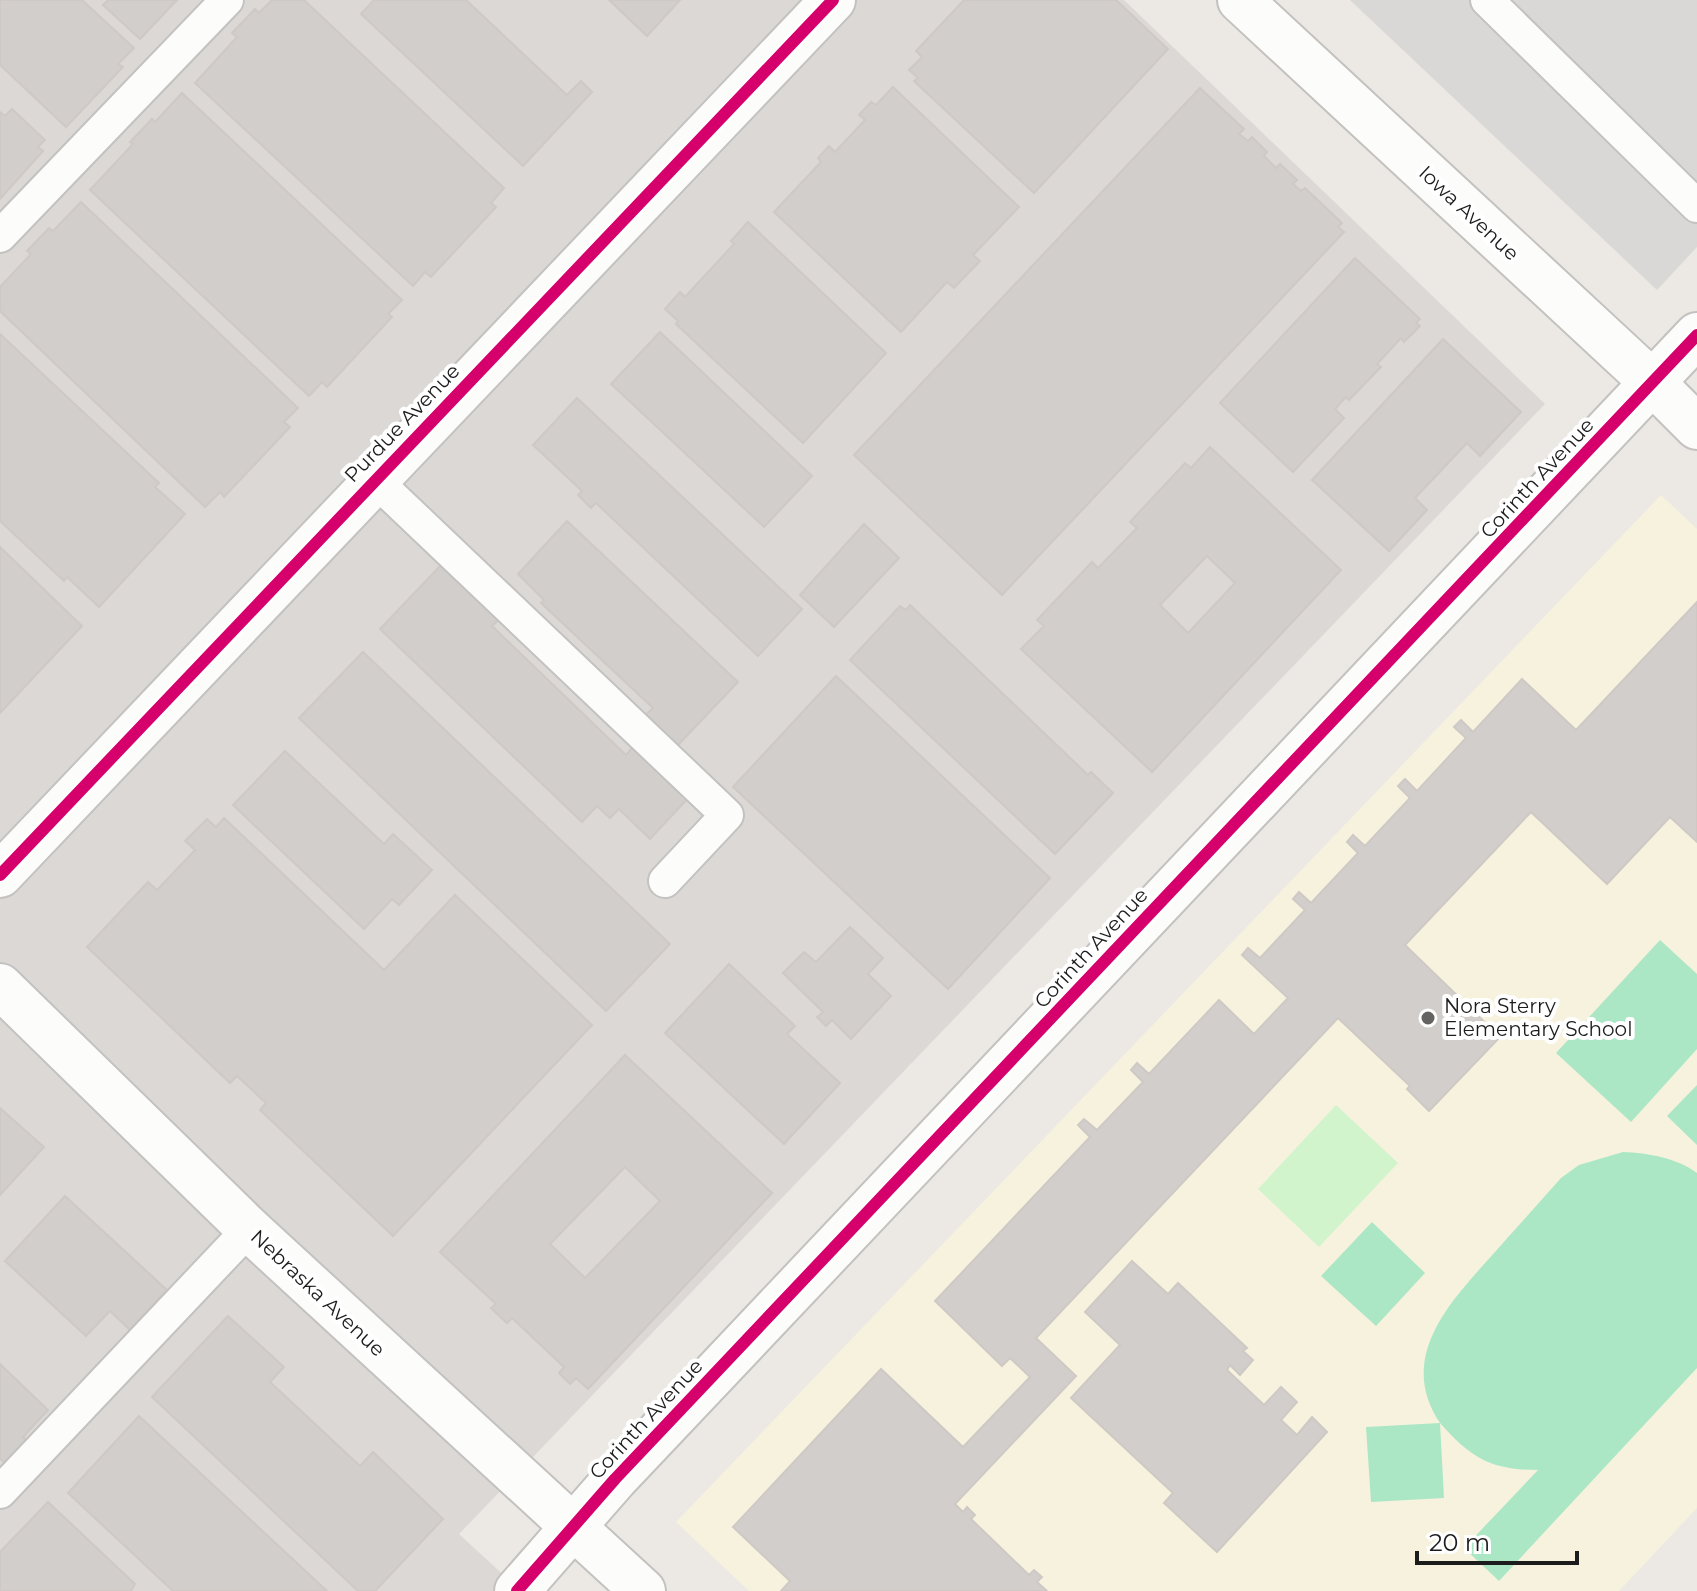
<svg xmlns="http://www.w3.org/2000/svg" width="1697" height="1591" font-family="Montserrat,sans-serif">
<rect width="100%" height="100%" fill="#ece8e4"/>
<path fill="#dbd8d6" d="M 0,0 L 1124,0 L 1545,404 L 459,1534 L 521,1591 L 0,1591 Z"/>
<path fill="#f6f2de" d="M 1661,495 L 1697,529 L 1697,1508 L 1619,1591 L 749,1591 L 676,1522 Z"/>
<path fill="#d9d8d6" d="M 1350,0 L 1697,0 L 1697,247 L 1657,290 Z"/>
<path fill="#d2f4cc" d="M 1336,1105 L 1398,1163 L 1319,1247 L 1258,1189 Z"/>
<g fill="#ace7c5">
<path d="M 1660,940 L 1697,974 L 1697,1049 L 1631,1122 L 1556,1053 Z"/>
<path d="M 1697,1085 L 1697,1145 L 1667,1116 Z"/>
<path d="M 1623,1152 C 1648,1153 1677,1158 1697,1173 L 1697,1368 L 1499,1581 L 1464,1548 L 1538,1470 C 1491,1470 1471,1458 1440,1423 L 1444,1498 L 1371,1502 L 1366,1427 L 1440,1423 C 1395,1356 1453,1299 1495,1252 C 1517,1227 1539,1203 1561,1178 L 1579,1165 Z"/>
<path d="M 1372,1222 L 1425,1273 L 1376,1326 L 1321,1276 Z"/>
</g>
<g fill="#d2cecb" stroke="#cfc9c5" stroke-width="2" fill-rule="evenodd">
<path d="M 0,0 L 82,0 L 134,48 L 118,64 L 123,67 L 66,127 L 0,65 Z"/>
<path d="M 108,0 L 177,0 L 140,39 L 103,5 Z"/>
<path d="M 272,0 L 304,0 L 504,188 L 491,203 L 496,207 L 431,277 L 425,272 L 413,286 L 195,83 L 237,37 L 232,33 L 255,9 L 259,13 Z"/>
<path d="M 374,0 L 466,0 L 567,95 L 581,81 L 592,92 L 523,166 L 361,14 Z"/>
<path d="M 609,0 L 680,0 L 647,36 Z"/>
<path d="M 964,0 L 1116,0 L 1168,49 L 1034,193 L 914,81 L 918,78 L 909,70 L 922,57 L 916,51 Z"/>
<path d="M 893,87 L 1019,207 L 973,255 L 980,261 L 954,288 L 947,282 L 901,332 L 774,212 L 821,162 L 818,158 L 829,146 L 835,152 L 865,120 L 859,115 L 871,102 L 876,105 Z"/>
<path d="M 1200,88 L 1244,129 L 1239,134 L 1248,141 L 1252,137 L 1267,152 L 1264,156 L 1276,168 L 1280,164 L 1297,180 L 1293,184 L 1301,191 L 1305,188 L 1342,223 L 1338,227 L 1344,232 L 1002,595 L 854,455 Z"/>
<path d="M 182,93 L 402,300 L 388,314 L 392,317 L 327,387 L 322,382 L 309,396 L 90,190 L 133,144 L 130,142 L 152,119 L 155,122 Z"/>
<path d="M 12,109 L 45,140 L 38,147 L 43,151 L 0,199 L 0,112 L 5,116 Z"/>
<path d="M 81,202 L 298,408 L 284,422 L 290,427 L 224,497 L 220,492 L 205,507 L 0,311 L 0,287 L 31,254 L 27,251 L 49,228 L 53,231 Z"/>
<path d="M 748,222 L 886,353 L 803,443 L 676,324 L 678,321 L 665,309 L 680,292 L 685,297 L 734,244 L 731,241 Z"/>
<path d="M 1355,258 L 1420,319 L 1416,323 L 1420,326 L 1404,342 L 1401,338 L 1377,364 L 1381,367 L 1349,400 L 1346,397 L 1335,409 L 1344,418 L 1293,472 L 1220,403 Z"/>
<path d="M 660,332 L 812,476 L 764,527 L 611,384 Z"/>
<path d="M 0,334 L 159,483 L 155,487 L 185,514 L 99,607 L 67,577 L 64,581 L 0,521 Z"/>
<path d="M 1443,339 L 1521,412 L 1480,456 L 1467,443 L 1415,498 L 1427,510 L 1389,551 L 1312,480 Z"/>
<path d="M 577,398 L 802,609 L 758,656 L 596,503 L 591,508 L 578,495 L 582,491 L 533,445 Z"/>
<path d="M 1210,447 L 1341,570 L 1152,772 L 1021,649 L 1044,626 L 1037,620 L 1092,562 L 1098,568 L 1137,528 L 1130,522 L 1185,463 L 1191,468 ZM 1207,556 L 1235,583 L 1188,633 L 1160,605 Z"/>
<path d="M 567,521 L 738,682 L 677,746 L 644,716 L 653,708 L 541,603 L 544,600 L 518,574 Z"/>
<path d="M 864,524 L 899,558 L 834,627 L 800,595 Z"/>
<path d="M 0,547 L 82,626 L 0,713 Z"/>
<path d="M 444,562 L 501,618 L 492,626 L 626,755 L 637,742 L 692,794 L 650,839 L 619,809 L 610,818 L 597,806 L 582,822 L 380,629 Z"/>
<path d="M 1697,602 L 1697,842 L 1670,817 L 1607,884 L 1531,812 L 1405,945 L 1500,1037 L 1429,1111 L 1407,1089 L 1410,1086 L 1338,1018 L 1036,1338 L 1076,1376 L 955,1504 L 963,1512 L 967,1507 L 975,1515 L 971,1519 L 1029,1575 L 1034,1570 L 1042,1577 L 1037,1582 L 1047,1591 L 781,1591 L 790,1581 L 733,1527 L 881,1369 L 963,1447 L 1030,1377 L 1010,1358 L 1002,1366 L 935,1301 L 1090,1137 L 1078,1125 L 1084,1119 L 1097,1130 L 1143,1082 L 1131,1070 L 1137,1063 L 1149,1074 L 1219,1000 L 1254,1034 L 1288,998 L 1242,955 L 1248,948 L 1260,958 L 1305,910 L 1293,899 L 1299,892 L 1311,903 L 1358,853 L 1347,842 L 1353,835 L 1365,846 L 1410,798 L 1398,786 L 1405,779 L 1417,791 L 1466,738 L 1454,727 L 1461,720 L 1473,732 L 1522,679 L 1576,730 Z"/>
<path d="M 910,605 L 1088,775 L 1091,772 L 1113,793 L 1055,854 L 850,660 L 900,606 L 906,610 Z"/>
<path d="M 363,652 L 670,944 L 606,1011 L 299,718 Z"/>
<path d="M 836,676 L 1050,878 L 948,989 L 733,787 Z"/>
<path d="M 285,751 L 384,844 L 393,834 L 432,870 L 399,905 L 392,899 L 364,929 L 233,805 Z"/>
<path d="M 224,818 L 384,970 L 455,895 L 592,1025 L 393,1236 L 260,1110 L 266,1103 L 237,1076 L 230,1083 L 87,947 L 148,882 L 157,890 L 195,850 L 185,841 L 207,819 L 216,827 Z"/>
<path d="M 850,927 L 883,958 L 868,974 L 891,996 L 851,1039 L 832,1020 L 826,1026 L 817,1017 L 823,1012 L 783,973 L 804,952 L 816,962 Z"/>
<path d="M 729,964 L 795,1026 L 787,1034 L 840,1083 L 784,1144 L 665,1033 Z"/>
<path d="M 625,1055 L 772,1193 L 588,1389 L 576,1378 L 570,1384 L 559,1373 L 564,1367 L 512,1318 L 507,1323 L 491,1308 L 496,1304 L 440,1252 ZM 625,1167 L 660,1201 L 585,1278 L 550,1244 Z"/>
<path d="M 0,1108 L 44,1147 L 0,1195 Z"/>
<path d="M 65,1196 L 167,1290 L 130,1330 L 110,1311 L 86,1336 L 5,1261 Z"/>
<path d="M 1132,1261 L 1168,1294 L 1178,1283 L 1247,1348 L 1243,1351 L 1253,1360 L 1240,1375 L 1230,1365 L 1227,1370 L 1264,1405 L 1281,1387 L 1297,1402 L 1281,1420 L 1297,1435 L 1312,1417 L 1327,1432 L 1217,1552 L 1164,1503 L 1173,1493 L 1071,1398 L 1120,1345 L 1085,1312 Z"/>
<path d="M 228,1316 L 284,1367 L 270,1382 L 360,1466 L 373,1452 L 443,1519 L 375,1591 L 358,1591 L 152,1397 Z"/>
<path d="M 0,1364 L 48,1410 L 23,1437 L 27,1441 L 6,1463 L 0,1459 Z"/>
<path d="M 139,1416 L 327,1591 L 173,1591 L 68,1493 Z"/>
<path d="M 48,1502 L 135,1584 L 131,1591 L 0,1591 L 0,1552 Z"/>
</g>
<g fill="none" stroke-linecap="round" stroke-linejoin="round">
<g stroke="#c4c2c0" stroke-width="36">
<g id="lane">
<path d="M 1487,0 L 1697,206"/>
<path d="M 0,236 L 227,0"/>
<path d="M 375,480 L 727,815 L 665,881"/>
<path d="M 0,1492 L 249,1229"/>
</g>
</g>
<g stroke="#c4c2c0" stroke-width="48">
<g id="street">
<path d="M 1240,0 L 1653,383 L 1697,427"/>
<path d="M 0,875 L 833,0"/>
<path d="M 0,986 L 249,1229 L 643,1591"/>
<path d="M 517,1591 L 615,1479 L 1697,335"/>
</g>
</g>
<use href="#lane" stroke="#fcfcfb" stroke-width="32"/>
<use href="#street" stroke="#fcfcfb" stroke-width="44"/>
<g stroke="#fff" stroke-width="17">
<g id="cycleway">
<path d="M 0,875 L 833,0"/>
<path d="M 517,1591 L 615,1479 L 1697,335"/>
</g>
</g>
<use href="#cycleway" stroke="#d6006c" stroke-width="12"/>
</g>
<circle fill="#656362" stroke="#fff" stroke-width="3" cx="1428" cy="1018" r="8"/>
<g text-anchor="middle" dominant-baseline="central" stroke-width="8" stroke-linejoin="round" paint-order="stroke">
<g font-size="20" fill="#1c1c1c" stroke="#fff">
<text transform="translate(1469 213) rotate(43)">Iowa Avenue</text>
<text transform="translate(402 423) rotate(-46)">Purdue Avenue</text>
<text transform="translate(1537 478) rotate(-47)">Corinth Avenue</text>
<text transform="translate(1091 948) rotate(-47)">Corinth Avenue</text>
<text transform="translate(318 1293) rotate(43)">Nebraska Avenue</text>
<text transform="translate(646 1419) rotate(-47)">Corinth Avenue</text>
</g>
<g font-size="20" fill="#1c1c1c" stroke="#fff" text-anchor="start">
<text x="1444" y="1006">Nora Sterry<tspan x="1444" dy="23">Elementary School</tspan></text>
</g>
</g>
<path d="M1417 1551v12h160v-12" fill="none" stroke="#1c1c1c" stroke-width="4"/>
<text x="1429" y="1551" font-size="24" fill="#1c1c1c" stroke="#ffffff" stroke-width="6" paint-order="stroke">20 m</text>
</svg>
